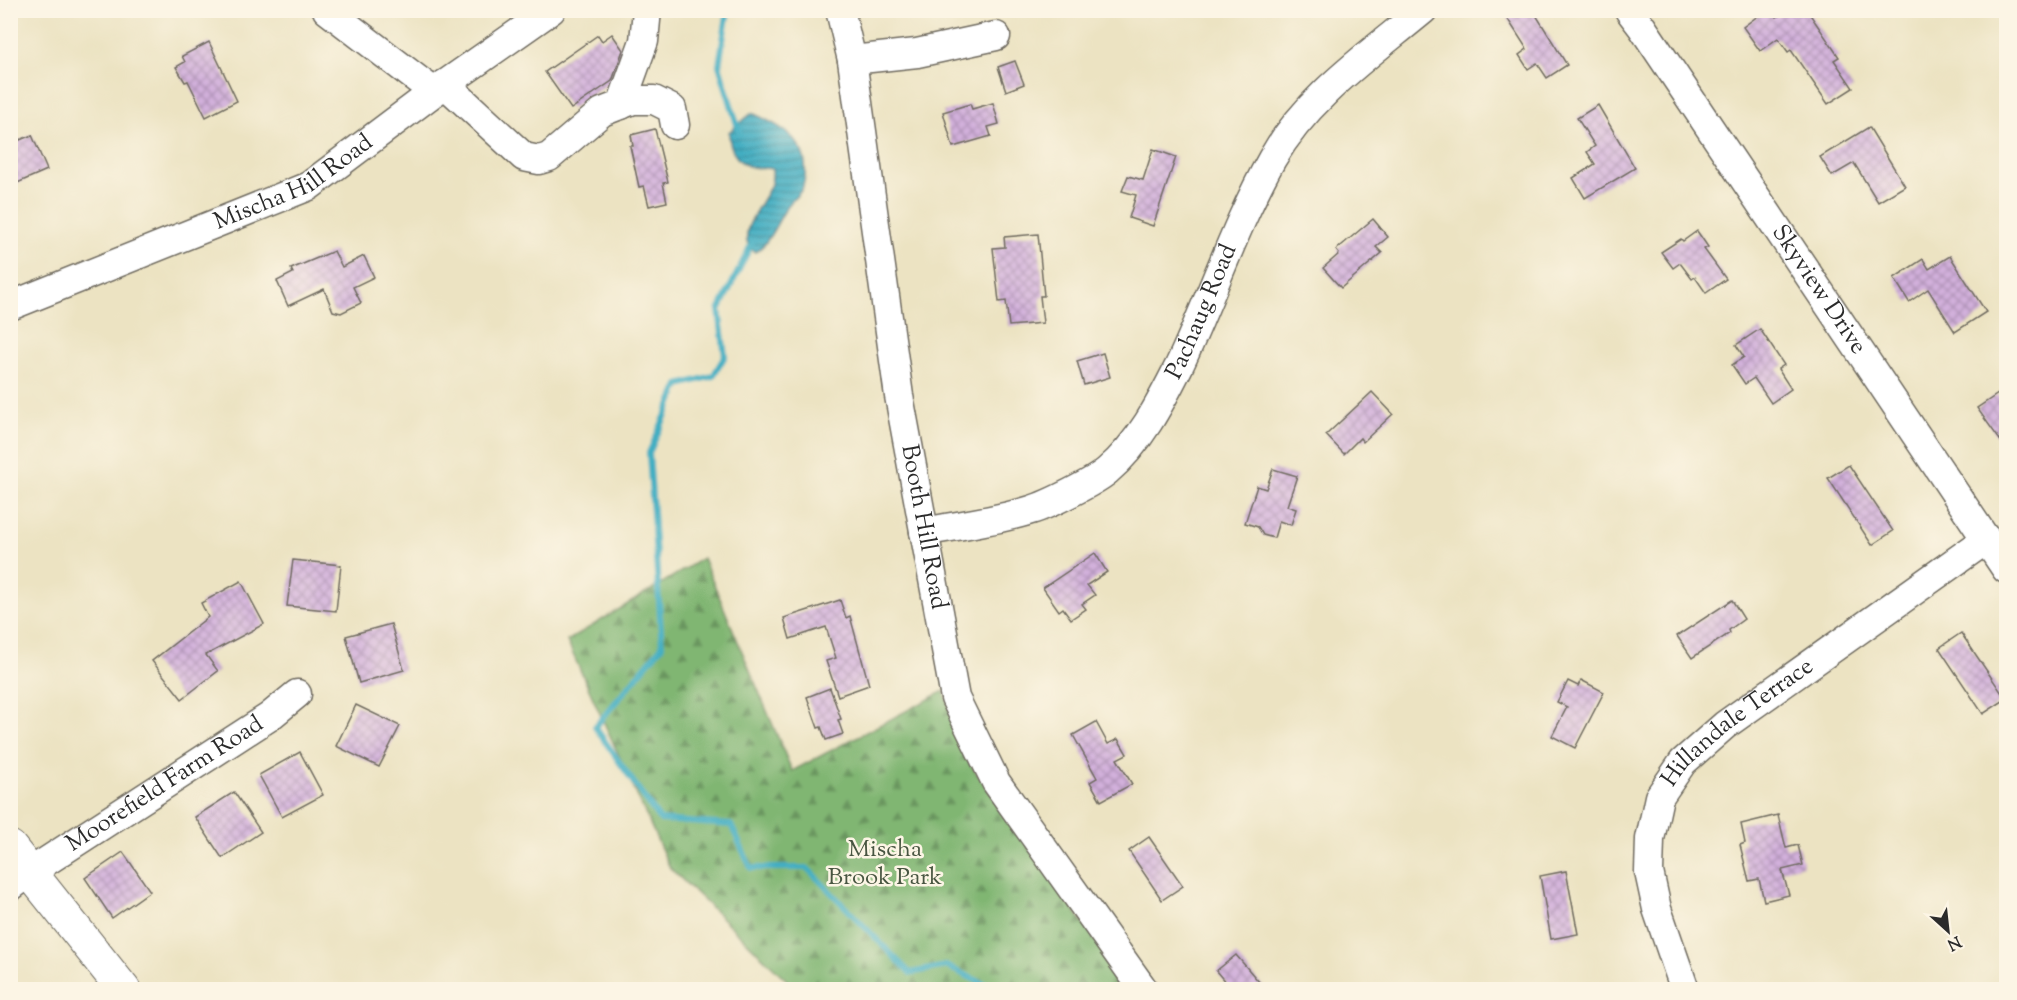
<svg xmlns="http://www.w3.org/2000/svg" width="2017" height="1000" font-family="'Sorts Mill Goudy',serif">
<defs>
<pattern id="forest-firs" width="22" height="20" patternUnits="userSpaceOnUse" patternTransform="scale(1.5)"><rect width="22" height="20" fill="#80b672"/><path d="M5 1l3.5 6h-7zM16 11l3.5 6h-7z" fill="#69945e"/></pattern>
<pattern id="water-rules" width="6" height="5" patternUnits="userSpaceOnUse" patternTransform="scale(1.5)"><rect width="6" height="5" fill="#43aec2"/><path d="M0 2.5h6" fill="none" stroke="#388e9e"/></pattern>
<pattern id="building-cross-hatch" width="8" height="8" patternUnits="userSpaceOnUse" patternTransform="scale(1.5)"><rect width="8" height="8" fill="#d2b0db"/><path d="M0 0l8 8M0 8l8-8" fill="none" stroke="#ab8fb2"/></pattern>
</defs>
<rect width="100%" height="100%" fill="#fcf5e5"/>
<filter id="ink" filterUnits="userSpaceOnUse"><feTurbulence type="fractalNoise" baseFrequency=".0167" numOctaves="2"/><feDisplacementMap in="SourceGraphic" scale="12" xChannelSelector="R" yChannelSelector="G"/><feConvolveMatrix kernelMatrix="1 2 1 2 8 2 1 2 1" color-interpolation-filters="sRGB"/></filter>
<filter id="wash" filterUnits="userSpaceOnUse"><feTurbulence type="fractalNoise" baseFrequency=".008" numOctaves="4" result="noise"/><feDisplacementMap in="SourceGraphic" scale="24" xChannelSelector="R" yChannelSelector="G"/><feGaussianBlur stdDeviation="1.35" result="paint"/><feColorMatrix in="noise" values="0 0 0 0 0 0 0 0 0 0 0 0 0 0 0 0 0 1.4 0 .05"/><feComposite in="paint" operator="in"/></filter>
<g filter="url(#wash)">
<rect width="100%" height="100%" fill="#ece3c2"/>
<path fill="url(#forest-firs)" stroke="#56704e" stroke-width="1.5" d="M 703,558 L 792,771 L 944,691 L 964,755 L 1130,989 L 796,989 L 670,868 L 567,641 Z"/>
<path fill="url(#water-rules)" stroke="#376c76" stroke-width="1.5" d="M 752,113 C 779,125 809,140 805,175 C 804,180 804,185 802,189 C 797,197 789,202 785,210 C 776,224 769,244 755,252 C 731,237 766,200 771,184 C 772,179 773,174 772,169 C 766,167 760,169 752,167 C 736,163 729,148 729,132 Z"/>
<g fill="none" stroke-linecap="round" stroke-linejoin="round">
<g stroke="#43aec2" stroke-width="6">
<path d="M 728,10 L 719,65 L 739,131"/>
<path d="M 753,241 L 719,310 L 725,356 L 713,376 L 679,385 L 649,453 L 662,646 L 595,727 L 660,820 L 731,825 L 751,868 L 807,868 L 910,973 L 946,966 L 997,990"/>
</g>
</g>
<g id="blocks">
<g fill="url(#building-cross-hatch)">
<path d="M 1519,10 L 1533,10 L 1567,65 L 1547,78 L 1537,63 L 1528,69 L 1519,55 L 1527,49 L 1507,18 Z"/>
<path d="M 1766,10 L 1773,10 L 1777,17 L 1788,10 L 1807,10 L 1839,57 L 1834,60 L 1853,88 L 1828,104 L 1791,50 L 1788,52 L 1778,38 L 1760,51 L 1743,27 Z"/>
<path d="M 612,34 L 623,50 L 612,81 L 571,109 L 545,72 L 598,35 L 602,41 Z"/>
<path d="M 209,42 L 237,101 L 206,117 L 188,81 L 185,82 L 176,67 L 185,62 L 182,56 Z"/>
<path d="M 1015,61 L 1024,84 L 1006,91 L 998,67 Z"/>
<path d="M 993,103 L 999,124 L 988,127 L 991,136 L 953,147 L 943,112 L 970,104 L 972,109 Z"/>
<path d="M 1598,105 L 1635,168 L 1585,198 L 1573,178 L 1595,164 L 1587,152 L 1595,146 L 1577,118 Z"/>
<path d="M 1869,127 L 1905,186 L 1878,202 L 1854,163 L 1832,176 L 1820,157 Z"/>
<path d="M 655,129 L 668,182 L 663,183 L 667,202 L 649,206 L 644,186 L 639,187 L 630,146 L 633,146 L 631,135 Z"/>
<path d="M 32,135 L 47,170 L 15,184 L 10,173 L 10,144 Z"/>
<path d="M 1153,149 L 1176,157 L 1153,226 L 1129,218 L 1136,195 L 1122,191 L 1128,176 L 1143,180 Z"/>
<path d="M 1373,219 L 1388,237 L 1376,247 L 1382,253 L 1341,288 L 1323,268 L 1339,254 L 1336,250 Z"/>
<path d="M 1697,231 L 1708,247 L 1704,249 L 1726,279 L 1706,293 L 1695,277 L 1692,279 L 1680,263 L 1673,268 L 1661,252 L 1681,239 L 1683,241 Z"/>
<path d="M 1038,234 L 1044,296 L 1040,296 L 1043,323 L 1009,326 L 1006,301 L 999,302 L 993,248 L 1005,247 L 1004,237 Z"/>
<path d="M 334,251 L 342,267 L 364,256 L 374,277 L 353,287 L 361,303 L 341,313 L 333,311 L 324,289 L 288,306 L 277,281 L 293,273 L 291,269 Z"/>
<path d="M 1950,256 L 1986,312 L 1955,332 L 1928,289 L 1909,302 L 1894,278 L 1923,259 L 1929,269 Z"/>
<path d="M 1760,329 L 1784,365 L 1778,369 L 1791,389 L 1771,403 L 1754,378 L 1745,384 L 1732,365 L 1744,357 L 1736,345 Z"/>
<path d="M 1103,353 L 1110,377 L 1084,385 L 1077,361 Z"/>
<path d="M 1372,392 L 1393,414 L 1363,442 L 1360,438 L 1344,454 L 1326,435 Z"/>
<path d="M 1998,394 L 2007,406 L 2007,450 L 1977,408 Z"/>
<path d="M 1849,465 L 1893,531 L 1872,545 L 1828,478 Z"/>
<path d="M 1273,469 L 1297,476 L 1287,506 L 1296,509 L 1291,525 L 1279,521 L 1274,538 L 1263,535 L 1258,527 L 1245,523 L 1257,486 L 1266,489 Z"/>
<path d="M 1095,553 L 1107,572 L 1087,585 L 1095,595 L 1082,604 L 1086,609 L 1071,619 L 1063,608 L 1059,611 L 1043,588 Z"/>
<path d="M 293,560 L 341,565 L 336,611 L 287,606 Z"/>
<path d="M 241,581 L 264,624 L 206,655 L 218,671 L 182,699 L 152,661 L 208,617 L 201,603 Z"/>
<path d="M 840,600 L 846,618 L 850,616 L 869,685 L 838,696 L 826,661 L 836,658 L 826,627 L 790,639 L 784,618 Z"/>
<path d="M 1732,600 L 1744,619 L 1729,630 L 1730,633 L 1692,658 L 1677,636 Z"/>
<path d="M 391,624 L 404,670 L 359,683 L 346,636 Z"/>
<path d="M 1961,633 L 2006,699 L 1983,714 L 1939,648 Z"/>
<path d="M 1581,680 L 1604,692 L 1575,748 L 1552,736 L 1567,707 L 1557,702 L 1568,681 L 1578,686 Z"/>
<path d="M 830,688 L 841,719 L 838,720 L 843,734 L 826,740 L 821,727 L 818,728 L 807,697 Z"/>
<path d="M 356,705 L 400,726 L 379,767 L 336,746 Z"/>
<path d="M 1096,722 L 1108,744 L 1118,739 L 1127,754 L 1117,759 L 1132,784 L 1101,801 L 1090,782 L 1097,778 L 1073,735 Z"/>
<path d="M 300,752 L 323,795 L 282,817 L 259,775 Z"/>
<path d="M 234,792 L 261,832 L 222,858 L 195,817 Z"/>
<path d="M 1778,815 L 1786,848 L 1798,845 L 1803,865 L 1782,870 L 1789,895 L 1764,901 L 1759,879 L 1749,881 L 1740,845 L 1745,843 L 1741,824 Z"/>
<path d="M 1149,837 L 1183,886 L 1162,900 L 1129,851 Z"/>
<path d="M 123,852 L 150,891 L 112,918 L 85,878 Z"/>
<path d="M 1566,871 L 1578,934 L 1551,939 L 1540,876 Z"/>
<path d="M 1236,955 L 1266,990 L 1232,990 L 1216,971 Z"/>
</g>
</g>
</g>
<g filter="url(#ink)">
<use href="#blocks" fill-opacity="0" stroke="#6f6b60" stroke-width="1.5"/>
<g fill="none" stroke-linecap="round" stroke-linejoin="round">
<g stroke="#6f6b60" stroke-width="31">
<g id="minor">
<path d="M 327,10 L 434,92"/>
<path id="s1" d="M 840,10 L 852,60 L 899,396 L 955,698 L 996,782 L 1144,990"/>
<path id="s2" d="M 1629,10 L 1642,27 L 2006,569"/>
<path d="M 852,60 L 917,53 L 996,36"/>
<path d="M 445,84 L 524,157 L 539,160 L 549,157 L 602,112 L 633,100 L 654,100 L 672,109 L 675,125"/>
<path d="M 621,105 L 644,41 L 647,10"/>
<path id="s3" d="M 10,306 L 309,186 L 434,92 L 551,10"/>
<path id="s4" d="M 924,532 C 959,525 996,521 1031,510 C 1048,505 1094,482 1107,471 C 1140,443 1160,404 1179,366 C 1211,298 1235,225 1272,159 C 1307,97 1369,55 1423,10"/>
<path id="s5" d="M 10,887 L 30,872 L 269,717 L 297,694"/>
<path id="s6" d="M 1685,990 L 1657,909 L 1649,872 L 1650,839 L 1659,797 L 1683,762 L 1725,725 L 1987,539"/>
</g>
</g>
<g stroke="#6f6b60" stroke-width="35">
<path id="major" d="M 10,847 L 124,990"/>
</g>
<use href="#minor" stroke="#fff" stroke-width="28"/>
<use href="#major" stroke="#fff" stroke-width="33"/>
</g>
</g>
<g text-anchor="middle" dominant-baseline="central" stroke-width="5" stroke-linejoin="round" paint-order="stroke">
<g font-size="24" fill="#2b2b2b" stroke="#fcf5e5">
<text stroke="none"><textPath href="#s3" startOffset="310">Mischa Hill Road</textPath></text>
<text stroke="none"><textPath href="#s2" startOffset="338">Skyview Drive</textPath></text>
<text stroke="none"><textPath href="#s4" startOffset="382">Pachaug Road</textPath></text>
<text stroke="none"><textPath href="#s1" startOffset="524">Booth Hill Road</textPath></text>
<text stroke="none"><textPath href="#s6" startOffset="309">Hillandale Terrace</textPath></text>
<text stroke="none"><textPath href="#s5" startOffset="186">Moorefield Farm Road</textPath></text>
</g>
<g font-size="24" fill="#485541" stroke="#fcf5e5">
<text x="885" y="850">Mischa<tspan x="885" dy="28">Brook Park</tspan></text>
</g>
</g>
<rect width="2017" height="1000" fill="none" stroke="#fcf5e5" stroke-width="36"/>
<g transform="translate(1948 931) rotate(153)" stroke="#fcf5e5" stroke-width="4.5" paint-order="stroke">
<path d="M0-4.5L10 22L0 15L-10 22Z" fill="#2b2b2b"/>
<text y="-9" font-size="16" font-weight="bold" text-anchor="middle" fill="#2b2b2b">N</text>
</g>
</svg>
